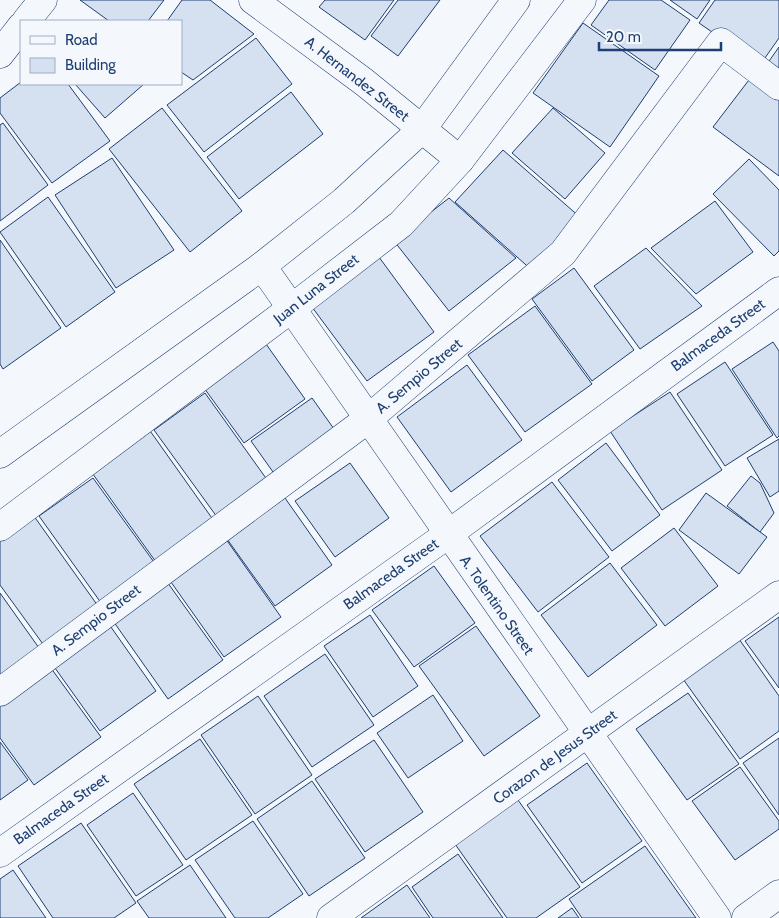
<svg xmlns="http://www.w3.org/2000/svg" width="779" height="918" font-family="Cabin,sans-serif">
<rect width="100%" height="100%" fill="#f4f7fb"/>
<g fill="#d5e0f0" stroke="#1d3f73">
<path d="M 80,0 L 164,0 L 148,21 L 109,21 Z"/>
<path d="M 182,0 L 210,0 L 254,34 L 193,80 L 181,72 L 181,21 L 167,21 Z"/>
<path d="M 325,0 L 394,0 L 365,40 L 319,7 Z"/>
<path d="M 398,0 L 440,0 L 398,56 L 371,36 Z"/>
<path d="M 609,0 L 661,0 L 690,20 L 655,70 L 591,25 Z"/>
<path d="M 670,0 L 710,0 L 697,19 Z"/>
<path d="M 715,0 L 779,0 L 779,38 L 760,65 L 699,23 Z"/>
<path d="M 583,23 L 659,76 L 610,147 L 533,93 Z"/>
<path d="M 256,38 L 292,84 L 204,152 L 167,105 Z"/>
<path d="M 779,47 L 779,82 L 762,71 Z"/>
<path d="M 752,76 L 779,96 L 779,176 L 713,127 Z"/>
<path d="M 21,82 L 21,84 L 68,84 L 110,141 L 52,183 L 0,113 L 0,98 Z"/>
<path d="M 75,84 L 144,84 L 105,118 Z"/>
<path d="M 291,92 L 323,134 L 239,199 L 207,157 Z"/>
<path d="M 162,108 L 242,211 L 190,252 L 109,149 Z"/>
<path d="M 553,108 L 605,153 L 565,199 L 512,153 Z"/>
<path d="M 3,123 L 48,185 L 0,221 L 0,125 Z"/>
<path d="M 503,150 L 581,218 L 534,272 L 455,202 Z"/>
<path d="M 112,158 L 174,250 L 116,288 L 55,195 Z"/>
<path d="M 749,159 L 779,190 L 779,251 L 774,256 L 713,194 Z"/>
<path d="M 48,197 L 115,292 L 66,327 L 0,232 Z"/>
<path d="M 449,198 L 516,258 L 449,311 L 394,241 Z"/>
<path d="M 715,201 L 753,252 L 696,294 L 651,248 Z"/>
<path d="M 0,240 L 61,328 L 3,369 L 0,364 Z"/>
<path d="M 646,248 L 702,306 L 640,349 L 594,286 Z"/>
<path d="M 376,253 L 434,332 L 367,381 L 309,303 Z"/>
<path d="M 574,268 L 634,350 L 592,381 L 532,299 Z"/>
<path d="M 535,306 L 592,384 L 525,432 L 468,355 Z"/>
<path d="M 261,337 L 305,399 L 244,443 L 199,381 Z"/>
<path d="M 773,342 L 779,351 L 779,436 L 777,438 L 732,369 Z"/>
<path d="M 725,362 L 773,435 L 725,466 L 677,394 Z"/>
<path d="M 467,365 L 522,440 L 451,492 L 397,417 Z"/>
<path d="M 670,392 L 722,470 L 662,510 L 610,431 Z"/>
<path d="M 205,393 L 268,481 L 217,517 L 154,430 Z"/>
<path d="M 312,398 L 339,436 L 278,479 L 251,441 Z"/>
<path d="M 148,428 L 219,528 L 161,569 L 90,470 Z"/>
<path d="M 779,439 L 779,491 L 770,497 L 747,458 Z"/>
<path d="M 606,443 L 660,515 L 612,551 L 558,480 Z"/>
<path d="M 350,463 L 389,518 L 335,557 L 295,501 Z"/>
<path d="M 751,476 L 760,483 L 774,513 L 760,532 L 727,506 Z"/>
<path d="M 93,478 L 159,569 L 104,607 L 39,516 Z"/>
<path d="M 552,482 L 609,557 L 538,612 L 480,536 Z"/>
<path d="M 706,493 L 767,537 L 739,574 L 679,530 Z"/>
<path d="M 285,498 L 332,565 L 275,606 L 227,539 Z"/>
<path d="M 31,512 L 103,613 L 48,651 L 0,585 L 0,534 Z"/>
<path d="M 674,528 L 718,586 L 665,626 L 621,568 Z"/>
<path d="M 223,535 L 281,617 L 224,657 L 166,575 Z"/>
<path d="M 610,563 L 657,625 L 588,677 L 541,615 Z"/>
<path d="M 434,566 L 475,623 L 414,667 L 372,610 Z"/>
<path d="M 165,579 L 223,660 L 168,699 L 111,618 Z"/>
<path d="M 0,593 L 44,655 L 0,687 Z"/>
<path d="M 370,615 L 418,686 L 373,717 L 324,646 Z"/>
<path d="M 779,617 L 779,688 L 745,641 Z"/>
<path d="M 106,620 L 156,691 L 100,731 L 50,661 Z"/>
<path d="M 476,626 L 540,716 L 484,756 L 419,666 Z"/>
<path d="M 739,639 L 779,696 L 779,731 L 740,759 L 683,679 Z"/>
<path d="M 325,654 L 374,725 L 312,767 L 264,696 Z"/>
<path d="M 48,664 L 101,737 L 34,785 L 0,738 L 0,698 Z"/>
<path d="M 688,693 L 739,764 L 687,800 L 636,729 Z"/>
<path d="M 433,695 L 463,741 L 408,778 L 377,733 Z"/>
<path d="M 258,696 L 312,775 L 255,814 L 201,735 Z"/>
<path d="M 779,738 L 779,815 L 743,763 Z"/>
<path d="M 200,739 L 252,815 L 186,860 L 134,784 Z"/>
<path d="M 374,740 L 423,812 L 365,852 L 315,779 Z"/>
<path d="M 0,742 L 28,780 L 0,800 Z"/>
<path d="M 587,763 L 642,841 L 582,883 L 527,805 Z"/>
<path d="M 740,767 L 779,821 L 779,829 L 735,860 L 692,801 Z"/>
<path d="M 312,781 L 365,858 L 309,896 L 257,819 Z"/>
<path d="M 133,793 L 183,865 L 136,896 L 87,825 Z"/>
<path d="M 518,800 L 580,887 L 536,918 L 507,918 L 455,844 Z"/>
<path d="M 253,821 L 303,894 L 268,918 L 235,918 L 195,860 Z"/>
<path d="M 81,823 L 136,903 L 114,918 L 53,918 L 18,866 Z"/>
<path d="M 645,846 L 696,918 L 582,918 L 569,899 Z"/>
<path d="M 458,854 L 503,918 L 433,918 L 412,887 Z"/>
<path d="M 190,865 L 226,918 L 149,918 L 137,901 Z"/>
<path d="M 13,870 L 46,918 L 0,918 L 0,879 Z"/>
<path d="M 407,885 L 430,918 L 361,918 Z"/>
<path d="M 572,908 L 579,918 L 558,918 Z"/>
</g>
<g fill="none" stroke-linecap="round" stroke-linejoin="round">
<g stroke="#1d3f73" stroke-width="29">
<g id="minor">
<path d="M 253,0 L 364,82 L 460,160"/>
<path d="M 26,21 L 43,0"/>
<path d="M 0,54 L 21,27"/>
<path d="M 262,266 L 717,918"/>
<path d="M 0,454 L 262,266 L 344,201 L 422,129 L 516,0"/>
<path d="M 0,527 L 292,308 L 401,224 L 460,160 L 582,0"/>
<path d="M 0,692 L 368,419 L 563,253 L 721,42 L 779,86"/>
<path d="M 0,853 L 447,535 L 779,291"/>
<path d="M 331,918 L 779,595"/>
<path d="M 746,918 L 779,894"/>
</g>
</g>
<use href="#minor" stroke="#f4f7fb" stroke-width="28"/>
</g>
<g text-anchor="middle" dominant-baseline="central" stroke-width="4" stroke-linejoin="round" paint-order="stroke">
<g font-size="15" fill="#1d3f73" stroke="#f4f7fb">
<text transform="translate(357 79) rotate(38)">A. Hernandez Street</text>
<text transform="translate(316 289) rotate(-38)">Juan Luna Street</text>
<text transform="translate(718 335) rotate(-36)">Balmaceda Street</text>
<text transform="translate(419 376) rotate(-40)">A. Sempio Street</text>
<text transform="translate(391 574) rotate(-35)">Balmaceda Street</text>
<text transform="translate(497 605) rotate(55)">A. Tolentino Street</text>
<text transform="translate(96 620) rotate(-37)">A. Sempio Street</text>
<text transform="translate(555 757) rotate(-36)">Corazon de Jesus Street</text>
<text transform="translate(61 809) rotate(-35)">Balmaceda Street</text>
</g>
</g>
<rect x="20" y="20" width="162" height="65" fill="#f4f7fb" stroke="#9eadc5"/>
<rect x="30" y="36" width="25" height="8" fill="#f4f7fb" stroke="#9eadc5"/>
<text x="65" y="45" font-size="15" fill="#1d3f73">Road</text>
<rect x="30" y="58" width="25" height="15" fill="#d5e0f0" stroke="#9eadc5"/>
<text x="65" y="70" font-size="15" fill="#1d3f73">Building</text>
<path d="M599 42v8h122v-8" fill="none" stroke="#1d3f73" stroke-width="2.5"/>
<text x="606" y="42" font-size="15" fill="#1d3f73" stroke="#f4f7fb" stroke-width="4" paint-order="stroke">20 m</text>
</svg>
